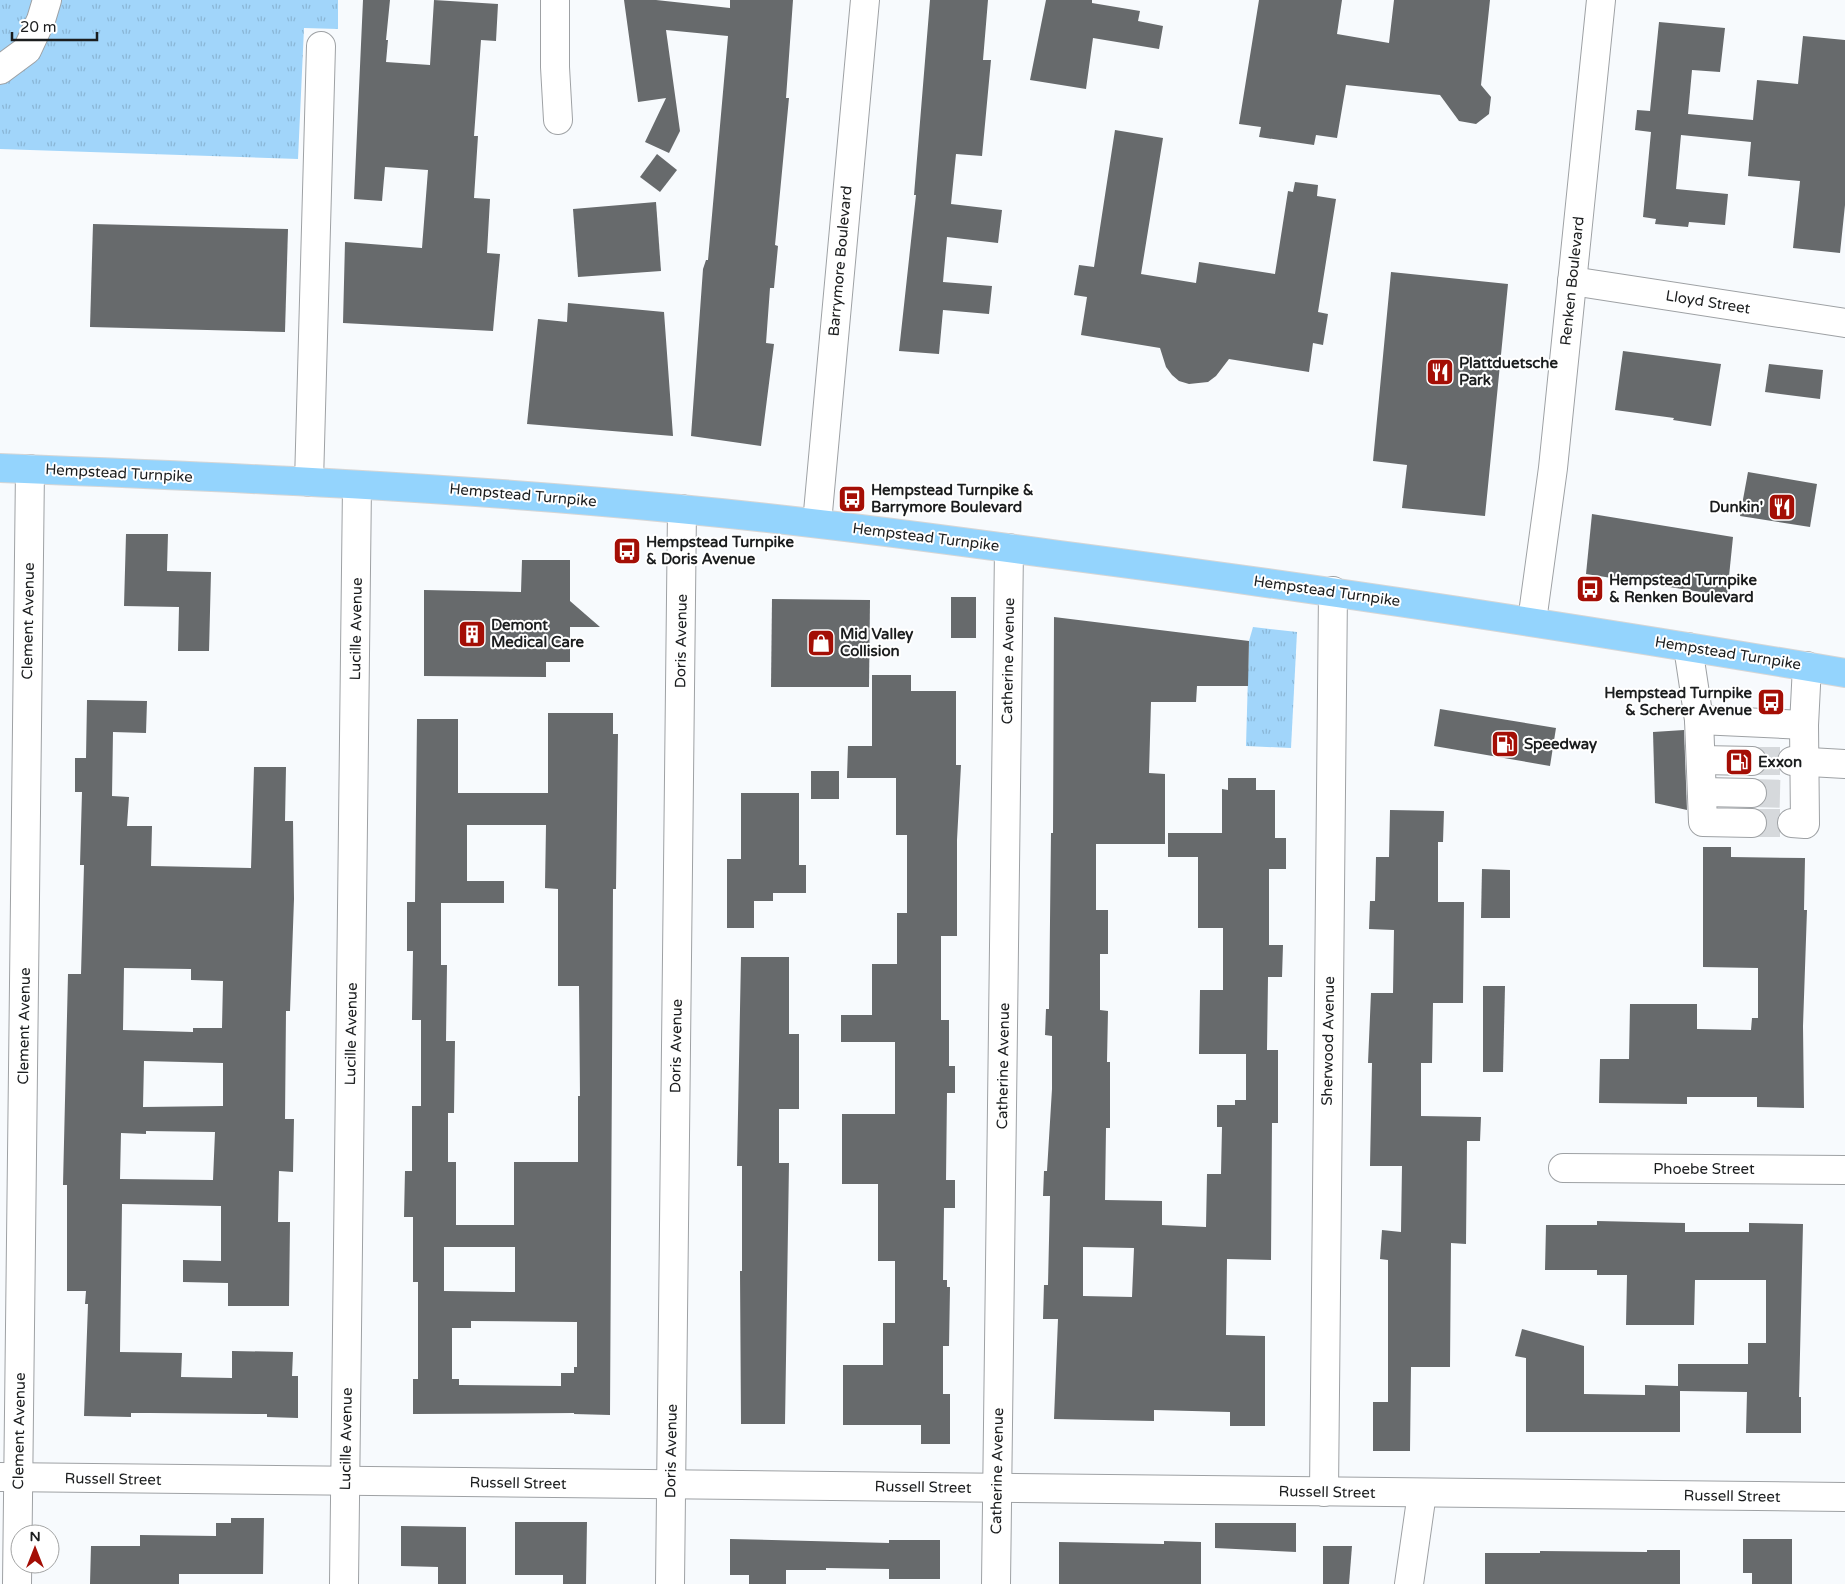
<svg xmlns="http://www.w3.org/2000/svg" width="1845" height="1584" font-family="'Varela Round',sans-serif">
<defs>
<pattern id="grass-tufts" width="24" height="20" patternUnits="userSpaceOnUse" patternTransform="scale(1.25)"><rect width="24" height="20" fill="#a1d5fa"/><path d="M3 7l-1-3M5 7V3M7 7l1-3M15 17l-1-3M17 17v-4M19 17l1-3" fill="none" stroke="#8ab6d6"/></pattern>
</defs>
<rect width="100%" height="100%" fill="#f7fafd"/>
<g fill="url(#grass-tufts)">
<path d="M 0,0 L 338,0 L 338,29 L 304,28 L 298,159 L 0,149 Z"/>
<path d="M 1253,627 L 1297,632 L 1291,748 L 1246,746 L 1249,641 Z"/>
</g>
<g fill="#676a6c" fill-rule="evenodd">
<path d="M 363,0 L 390,0 L 386,40 L 388,40 L 386,62 L 430,65 L 434,0 L 498,4 L 496,41 L 481,40 L 474,136 L 478,136 L 474,198 L 490,199 L 487,253 L 500,254 L 493,331 L 343,323 L 345,242 L 422,248 L 428,170 L 385,167 L 382,201 L 354,199 Z"/>
<path d="M 624,0 L 656,0 L 730,8 L 730,0 L 793,0 L 786,98 L 789,98 L 775,245 L 778,246 L 774,288 L 770,288 L 766,343 L 774,344 L 761,446 L 691,436 L 703,269 L 706,260 L 708,260 L 728,36 L 666,30 L 680,131 L 669,153 L 645,142 L 666,98 L 638,102 Z"/>
<path d="M 930,0 L 988,0 L 983,60 L 991,60 L 982,156 L 956,154 L 951,204 L 1002,210 L 998,243 L 947,237 L 943,282 L 992,286 L 989,314 L 943,310 L 939,354 L 899,351 L 916,195 L 914,195 Z"/>
<path d="M 1046,0 L 1092,0 L 1092,3 L 1140,11 L 1138,21 L 1163,26 L 1159,49 L 1093,38 L 1086,89 L 1030,80 Z"/>
<path d="M 1259,0 L 1342,0 L 1337,34 L 1389,43 L 1394,0 L 1490,0 L 1481,85 L 1491,97 L 1489,114 L 1476,124 L 1459,121 L 1440,95 L 1346,85 L 1337,138 L 1316,135 L 1314,145 L 1259,137 L 1261,127 L 1239,124 Z"/>
<path d="M 1659,22 L 1725,28 L 1720,72 L 1692,70 L 1688,114 L 1753,120 L 1757,80 L 1798,84 L 1803,36 L 1845,40 L 1845,205 L 1840,253 L 1793,248 L 1800,181 L 1748,176 L 1751,142 L 1681,135 L 1676,189 L 1728,194 L 1725,225 L 1689,222 L 1688,227 L 1655,224 L 1656,219 L 1643,217 L 1651,132 L 1635,130 L 1637,110 L 1650,111 Z"/>
<path d="M 1115,130 L 1163,138 L 1141,274 L 1196,283 L 1199,262 L 1275,274 L 1288,191 L 1293,192 L 1295,182 L 1318,185 L 1317,196 L 1336,199 L 1318,312 L 1328,314 L 1323,345 L 1313,343 L 1309,372 L 1229,359 L 1216,376 L 1208,382 L 1189,384 L 1179,381 L 1172,375 L 1166,367 L 1160,348 L 1081,335 L 1087,297 L 1074,295 L 1079,265 L 1094,267 Z"/>
<path d="M 657,154 L 677,170 L 660,192 L 640,177 Z"/>
<path d="M 656,202 L 661,271 L 578,277 L 573,209 Z"/>
<path d="M 93,224 L 288,229 L 285,332 L 90,327 Z"/>
<path d="M 1391,272 L 1508,284 L 1485,516 L 1402,508 L 1407,465 L 1373,461 Z"/>
<path d="M 568,303 L 664,312 L 673,436 L 527,424 L 538,319 L 567,322 Z"/>
<path d="M 1623,351 L 1721,364 L 1711,426 L 1673,420 L 1674,418 L 1615,410 Z"/>
<path d="M 1769,364 L 1823,370 L 1820,399 L 1765,392 Z"/>
<path d="M 1748,472 L 1817,484 L 1810,527 L 1740,516 Z"/>
<path d="M 1592,514 L 1733,537 L 1727,596 L 1586,574 Z"/>
<path d="M 126,534 L 168,534 L 167,571 L 211,572 L 209,651 L 178,651 L 179,607 L 124,606 Z"/>
<path d="M 522,560 L 570,560 L 570,601 L 600,627 L 570,627 L 570,662 L 546,662 L 546,677 L 424,676 L 424,590 L 521,592 Z"/>
<rect x="951" y="597" width="25" height="41"/>
<path d="M 772,599 L 870,600 L 869,687 L 771,687 Z"/>
<path d="M 1054,617 L 1249,641 L 1248,686 L 1197,686 L 1196,702 L 1151,702 L 1149,773 L 1165,774 L 1165,844 L 1096,844 L 1096,910 L 1108,910 L 1108,954 L 1100,954 L 1100,1010 L 1108,1011 L 1107,1062 L 1110,1062 L 1110,1128 L 1106,1128 L 1105,1200 L 1162,1201 L 1162,1225 L 1206,1227 L 1207,1174 L 1221,1174 L 1222,1127 L 1217,1127 L 1217,1105 L 1235,1105 L 1235,1100 L 1246,1100 L 1246,1054 L 1199,1054 L 1200,990 L 1223,990 L 1223,928 L 1198,928 L 1198,857 L 1168,857 L 1168,833 L 1222,833 L 1222,789 L 1228,790 L 1228,778 L 1256,778 L 1256,790 L 1275,790 L 1275,838 L 1286,838 L 1286,869 L 1269,869 L 1269,945 L 1283,945 L 1282,977 L 1268,977 L 1267,1050 L 1278,1050 L 1278,1123 L 1272,1123 L 1271,1260 L 1227,1259 L 1226,1335 L 1265,1336 L 1265,1426 L 1230,1426 L 1230,1412 L 1154,1410 L 1154,1421 L 1054,1419 L 1058,1319 L 1043,1319 L 1044,1285 L 1048,1285 L 1050,1196 L 1043,1196 L 1044,1171 L 1047,1171 L 1052,1089 L 1052,1036 L 1045,1035 L 1046,1009 L 1049,1009 L 1051,833 L 1053,833 ZM 1083,1247 L 1134,1248 L 1132,1297 L 1083,1296 Z"/>
<path d="M 872,675 L 911,675 L 911,691 L 956,691 L 956,765 L 961,765 L 957,840 L 957,936 L 941,936 L 941,1020 L 949,1020 L 949,1066 L 955,1066 L 955,1093 L 947,1093 L 946,1180 L 955,1180 L 955,1208 L 944,1208 L 943,1280 L 947,1280 L 947,1287 L 950,1287 L 949,1346 L 943,1346 L 943,1394 L 950,1394 L 950,1444 L 921,1444 L 921,1425 L 843,1425 L 843,1365 L 883,1365 L 883,1323 L 895,1323 L 895,1261 L 878,1261 L 878,1184 L 842,1184 L 842,1114 L 895,1114 L 895,1042 L 841,1042 L 841,1015 L 872,1015 L 872,964 L 897,964 L 897,913 L 907,913 L 907,835 L 896,835 L 896,778 L 847,778 L 848,746 L 872,746 Z"/>
<path d="M 87,700 L 147,701 L 146,733 L 113,732 L 112,796 L 129,797 L 127,826 L 152,826 L 151,866 L 251,868 L 254,767 L 286,767 L 285,821 L 293,821 L 294,899 L 290,1011 L 286,1011 L 285,1119 L 294,1119 L 293,1172 L 279,1171 L 278,1222 L 290,1222 L 289,1306 L 228,1306 L 228,1283 L 183,1282 L 183,1260 L 221,1261 L 221,1206 L 122,1204 L 120,1352 L 182,1353 L 181,1377 L 232,1378 L 232,1351 L 293,1352 L 292,1376 L 298,1376 L 298,1418 L 267,1417 L 267,1414 L 150,1413 L 131,1413 L 131,1417 L 84,1416 L 88,1304 L 85,1304 L 86,1291 L 67,1291 L 67,1185 L 63,1185 L 68,974 L 81,974 L 84,865 L 80,865 L 82,792 L 75,792 L 75,758 L 86,758 ZM 124,968 L 191,969 L 191,980 L 223,981 L 222,1028 L 193,1028 L 193,1032 L 123,1030 ZM 144,1061 L 223,1063 L 223,1106 L 143,1107 ZM 146,1131 L 215,1132 L 213,1180 L 120,1179 L 121,1133 L 146,1134 Z"/>
<path d="M 1440,709 L 1556,728 L 1550,766 L 1434,746 Z"/>
<path d="M 548,713 L 613,713 L 613,734 L 618,734 L 616,889 L 613,889 L 610,1415 L 574,1414 L 574,1413 L 413,1414 L 413,1379 L 418,1379 L 418,1282 L 413,1282 L 413,1217 L 404,1217 L 405,1171 L 412,1171 L 412,1106 L 421,1106 L 421,1020 L 412,1020 L 413,951 L 407,951 L 407,902 L 415,902 L 417,719 L 458,719 L 458,793 L 548,793 ZM 467,825 L 546,825 L 545,888 L 558,889 L 558,986 L 579,986 L 580,1096 L 578,1096 L 578,1162 L 514,1162 L 514,1225 L 456,1225 L 456,1162 L 448,1162 L 448,1113 L 454,1113 L 455,1041 L 446,1041 L 447,965 L 441,965 L 441,903 L 504,903 L 504,881 L 467,881 ZM 444,1247 L 515,1247 L 515,1292 L 444,1291 ZM 471,1321 L 577,1322 L 577,1367 L 574,1367 L 574,1373 L 561,1373 L 561,1386 L 459,1385 L 459,1379 L 452,1379 L 452,1328 L 471,1328 Z"/>
<path d="M 1684,730 L 1687,810 L 1655,803 L 1653,732 Z"/>
<rect x="811" y="771" width="28" height="28"/>
<path d="M 741,793 L 799,793 L 799,865 L 806,865 L 806,893 L 773,893 L 773,901 L 754,901 L 754,928 L 727,928 L 727,859 L 741,859 Z"/>
<path d="M 1390,810 L 1444,811 L 1443,842 L 1438,842 L 1438,902 L 1464,902 L 1463,1003 L 1433,1003 L 1432,1063 L 1421,1063 L 1421,1116 L 1481,1117 L 1480,1141 L 1467,1141 L 1466,1244 L 1451,1243 L 1450,1367 L 1411,1367 L 1410,1451 L 1373,1451 L 1373,1402 L 1388,1402 L 1388,1260 L 1380,1259 L 1382,1230 L 1401,1232 L 1402,1166 L 1370,1166 L 1372,1063 L 1368,1063 L 1371,993 L 1393,993 L 1394,930 L 1369,929 L 1370,901 L 1375,901 L 1376,857 L 1389,857 Z"/>
<path d="M 1703,847 L 1731,847 L 1731,857 L 1805,858 L 1804,910 L 1807,910 L 1803,1026 L 1804,1108 L 1757,1107 L 1757,1097 L 1687,1097 L 1687,1104 L 1599,1103 L 1600,1059 L 1629,1059 L 1630,1004 L 1697,1004 L 1697,1029 L 1751,1030 L 1752,1018 L 1758,1018 L 1758,968 L 1703,967 Z"/>
<path d="M 1482,869 L 1510,870 L 1510,918 L 1481,918 Z"/>
<path d="M 741,957 L 789,957 L 789,1034 L 799,1034 L 799,1109 L 779,1109 L 779,1163 L 789,1163 L 785,1424 L 741,1424 L 740,1271 L 742,1271 L 742,1166 L 737,1166 Z"/>
<path d="M 1483,986 L 1505,986 L 1503,1072 L 1483,1072 Z"/>
<path d="M 1597,1221 L 1685,1223 L 1685,1232 L 1749,1232 L 1749,1223 L 1803,1224 L 1799,1397 L 1801,1397 L 1801,1433 L 1746,1433 L 1747,1392 L 1680,1391 L 1680,1432 L 1526,1432 L 1526,1358 L 1515,1356 L 1522,1329 L 1584,1346 L 1584,1394 L 1645,1395 L 1645,1385 L 1678,1386 L 1678,1364 L 1748,1364 L 1748,1343 L 1766,1343 L 1766,1280 L 1695,1280 L 1694,1325 L 1626,1325 L 1627,1275 L 1597,1275 L 1597,1270 L 1545,1270 L 1546,1225 L 1597,1225 Z"/>
<path d="M 231,1518 L 264,1518 L 263,1574 L 179,1574 L 179,1584 L 90,1584 L 91,1546 L 140,1546 L 140,1535 L 216,1536 L 216,1523 L 231,1523 Z"/>
<path d="M 515,1522 L 587,1522 L 586,1584 L 563,1584 L 563,1575 L 515,1575 Z"/>
<path d="M 1215,1523 L 1296,1523 L 1296,1552 L 1215,1548 Z"/>
<path d="M 401,1526 L 466,1527 L 466,1584 L 438,1584 L 438,1567 L 401,1566 Z"/>
<path d="M 730,1539 L 889,1543 L 889,1540 L 940,1540 L 940,1579 L 889,1579 L 889,1569 L 826,1568 L 826,1570 L 786,1570 L 786,1584 L 749,1584 L 749,1575 L 730,1575 Z"/>
<path d="M 1743,1539 L 1792,1539 L 1792,1584 L 1752,1584 L 1752,1573 L 1743,1573 Z"/>
<path d="M 1164,1541 L 1201,1542 L 1201,1584 L 1059,1584 L 1059,1542 L 1164,1544 Z"/>
<path d="M 1323,1546 L 1352,1546 L 1349,1584 L 1323,1584 Z"/>
<path d="M 1647,1550 L 1680,1550 L 1680,1584 L 1485,1584 L 1485,1553 L 1540,1553 L 1540,1551 L 1647,1552 Z"/>
</g>
<g fill="none" stroke-linecap="round" stroke-linejoin="round">
<g stroke="#d6d9dc" stroke-width="28" stroke-dasharray="28 14" stroke-linecap="butt">
<path d="M 1752,761 L 1792,761"/>
<path d="M 1752,793 L 1792,794"/>
<path d="M 1752,823 L 1792,823"/>
</g>
<g stroke="#9ea1a4" stroke-width="30">
<g id="minor">
<path d="M 555,0 L 555,67 L 558,120"/>
<path d="M 0,70 L 27,50 L 41,20 L 47,0"/>
<path d="M 1572,281 L 1845,323"/>
<path d="M 309,482 L 321,46"/>
<path d="M 817,523 L 865,0"/>
<path d="M 1532,621 L 1553,468 L 1601,0"/>
<path d="M 1688,647 L 1699,720 L 1703,822 L 1752,823"/>
<path d="M 1699,720 L 1804,725"/>
<path d="M 1702,760 L 1752,761"/>
<path d="M 1792,761 L 1845,764"/>
<path d="M 1702,792 L 1752,793"/>
<path d="M 1792,823 L 1805,824 L 1804,725 L 1807,666"/>
<path d="M 1563,1168 L 1845,1170"/>
<path d="M 0,1477 L 1845,1497"/>
<path d="M 1324,1492 L 1333,591"/>
<path d="M 17,1584 L 30,469"/>
<path d="M 344,1584 L 357,485"/>
<path d="M 670,1584 L 682,509"/>
<path d="M 996,1584 L 1009,548"/>
<path d="M 1409,1584 L 1422,1493"/>
</g>
</g>
<g stroke="#d6d6d6" stroke-width="30">
<path id="major" d="M 0,468 C 227,477 454,487 680,509 C 807,521 934,538 1060,555 C 1323,589 1584,629 1845,673"/>
</g>
<use href="#minor" stroke="#fff" stroke-width="28"/>
<use href="#major" stroke="#94d4fd" stroke-width="28"/>
</g>
<defs>
<g id="restaurant-square" transform="scale(1.4375)"><rect x="-9" y="-9" width="18" height="18" rx="4" fill="#a40e05" stroke="#fff"/><path d="M-5-6h1v4h1v-4h1v4h1v-4h1v5L-1.5 .5V6h-2V.5L-5-1ZM5-6V6H3V1.5H1.5Q1.5-4 5-6Z" fill="#fff"/></g>
<g id="bus-square" transform="scale(1.4375)"><rect x="-9" y="-9" width="18" height="18" rx="4" fill="#a40e05" stroke="#fff"/><path d="M-5-6H5V4H4V6H2V4H-2V6H-4V4H-5ZM-3.5-4V0h7V-4ZM-3.5 1.2v1.5H-2V1.2ZM2 1.2v1.5H3.5V1.2Z" fill="#fff"/></g>
<g id="building-square" transform="scale(1.4375)"><rect x="-9" y="-9" width="18" height="18" rx="4" fill="#a40e05" stroke="#fff"/><path d="M-4-6H4V6H1V3H-1V6H-4ZM-2.5-4.3h1.7v1.8h-1.7ZM.8-4.3h1.7v1.8H.8ZM-2.5-1h1.7V.8h-1.7ZM.8-1h1.7V.8H.8Z" fill="#fff"/></g>
<g id="shop-square" transform="scale(1.4375)"><rect x="-9" y="-9" width="18" height="18" rx="4" fill="#a40e05" stroke="#fff"/><path d="M-5-2.5h2.3a2.7 3.5 0 0 1 5.4 0H5L5.5 6h-11ZM-1.5-2.5h3a1.5 2.3 0 0 0-3 0Z" fill="#fff"/></g>
<g id="fuel-square" transform="scale(1.4375)"><rect x="-9" y="-9" width="18" height="18" rx="4" fill="#a40e05" stroke="#fff"/><path d="M-5.5-6h7V0h2V4h1.3V-2.5L3-4.5l.8-.8L6-3V5H2.5V1h-1V6h-7ZM-4.2-4.7v3.2H.2V-4.7Z" fill="#fff"/></g>
</defs>
<g fill-rule="evenodd">
<use href="#restaurant-square" x="1440" y="372"/>
<use href="#bus-square" x="852" y="499"/>
<use href="#restaurant-square" x="1782" y="507"/>
<use href="#bus-square" x="627" y="551"/>
<use href="#bus-square" x="1590" y="589"/>
<use href="#building-square" x="472" y="634"/>
<use href="#shop-square" x="821" y="643"/>
<use href="#bus-square" x="1771" y="702"/>
<use href="#fuel-square" x="1505" y="744"/>
<use href="#fuel-square" x="1739" y="762"/>
</g>
<g text-anchor="middle" dominant-baseline="central" stroke-width="4" stroke-linejoin="round" paint-order="stroke">
<g font-size="15" fill="#1b1d1e" stroke="#fff">
<text transform="translate(840 261) rotate(-85)">Barrymore Boulevard</text>
<text transform="translate(1572 281) rotate(-84)">Renken Boulevard</text>
<text transform="translate(1708 302) rotate(9)">Lloyd Street</text>
<text transform="translate(119 473) rotate(3)">Hempstead Turnpike</text>
<text transform="translate(523 495) rotate(5)">Hempstead Turnpike</text>
<text transform="translate(926 537) rotate(7)">Hempstead Turnpike</text>
<text transform="translate(1327 591) rotate(8)">Hempstead Turnpike</text>
<text transform="translate(28 621) rotate(-89)">Clement Avenue</text>
<text transform="translate(356 629) rotate(-89)">Lucille Avenue</text>
<text transform="translate(681 641) rotate(-89)">Doris Avenue</text>
<text transform="translate(1728 653) rotate(9)">Hempstead Turnpike</text>
<text transform="translate(1008 661) rotate(-89)">Catherine Avenue</text>
<text transform="translate(24 1026) rotate(-89)">Clement Avenue</text>
<text transform="translate(351 1034) rotate(-89)">Lucille Avenue</text>
<text transform="translate(1328 1041) rotate(-89)">Sherwood Avenue</text>
<text transform="translate(676 1046) rotate(-89)">Doris Avenue</text>
<text transform="translate(1003 1066) rotate(-89)">Catherine Avenue</text>
<text x="1704" y="1169">Phoebe Street</text>
<text transform="translate(19 1431) rotate(-89)">Clement Avenue</text>
<text transform="translate(346 1439) rotate(-89)">Lucille Avenue</text>
<text transform="translate(671 1451) rotate(-89)">Doris Avenue</text>
<text transform="translate(997 1471) rotate(-89)">Catherine Avenue</text>
<text transform="translate(113 1479) rotate(1)">Russell Street</text>
<text transform="translate(518 1483) rotate(1)">Russell Street</text>
<text transform="translate(923 1487) rotate(1)">Russell Street</text>
<text transform="translate(1327 1492) rotate(1)">Russell Street</text>
<text transform="translate(1732 1496) rotate(1)">Russell Street</text>
</g>
<g font-size="15" font-weight="bold" fill="#1b1d1e" stroke="#fff" text-anchor="start">
<text x="1459" y="363">Plattduetsche<tspan x="1459" dy="17">Park</tspan></text>
<text x="871" y="490">Hempstead Turnpike &amp;<tspan x="871" dy="17">Barrymore Boulevard</tspan></text>
<text x="1763" y="507" text-anchor="end">Dunkin'</text>
<text x="646" y="542">Hempstead Turnpike<tspan x="646" dy="17">&amp; Doris Avenue</tspan></text>
<text x="1609" y="580">Hempstead Turnpike<tspan x="1609" dy="17">&amp; Renken Boulevard</tspan></text>
<text x="491" y="625">Demont<tspan x="491" dy="17">Medical Care</tspan></text>
<text x="840" y="634">Mid Valley<tspan x="840" dy="17">Collision</tspan></text>
<text x="1752" y="693" text-anchor="end">Hempstead Turnpike<tspan x="1752" dy="17">&amp; Scherer Avenue</tspan></text>
<text x="1524" y="744">Speedway</text>
<text x="1758" y="762">Exxon</text>
</g>
</g>
<g transform="translate(35 1549)"><circle r="24" fill="#ffffff" stroke="#a4a5a5"/>
<path d="M0-4L9 19L0 12L-9 19Z" fill="#a40e05"/>
<text y="-8" font-size="14" font-weight="bold" text-anchor="middle" fill="#1b1d1e">N</text>
</g>
<path d="M12 32v8h85v-8" fill="none" stroke="#1b1d1e" stroke-width="2.5"/>
<text x="20" y="32" font-size="15" fill="#1b1d1e" stroke="#ffffff" stroke-width="4" paint-order="stroke">20 m</text>
</svg>
